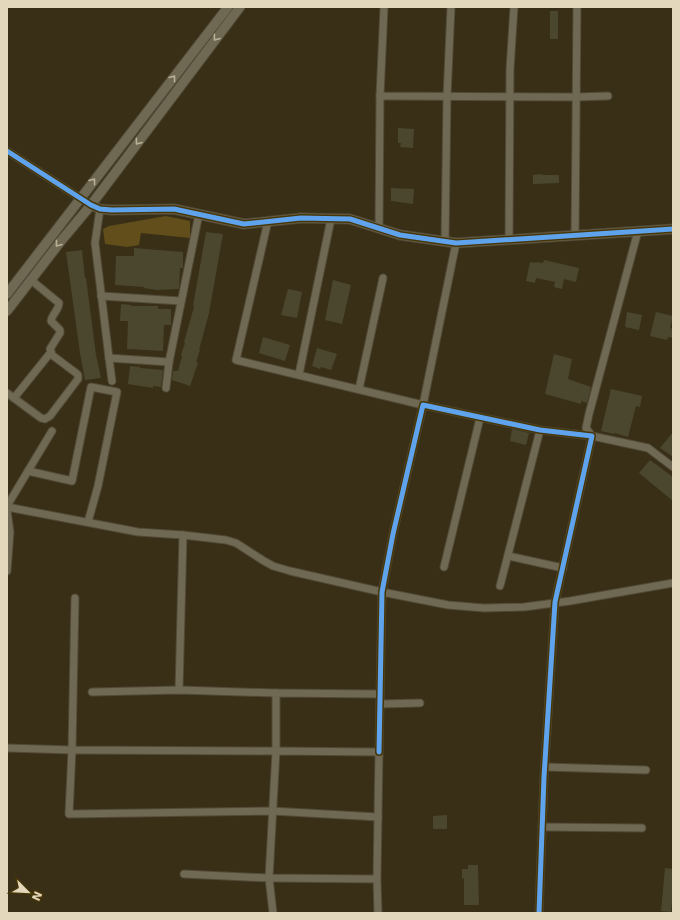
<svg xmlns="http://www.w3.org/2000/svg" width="680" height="920" font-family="'DejaVu Sans',sans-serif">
<rect width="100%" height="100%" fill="#382f16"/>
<path fill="#614e1b" d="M 166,216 L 190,221 L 190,238 L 141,233 L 139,245 L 127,247 L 105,244 L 103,229 L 109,226 Z"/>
<g fill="#4b472f">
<rect x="550" y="11" width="8" height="28"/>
<path d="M 398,128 L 414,129 L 413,148 L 400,147 L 401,143 L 398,143 Z"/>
<path d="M 542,174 L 542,175 L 559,175 L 559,183 L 533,184 L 533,175 Z"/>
<path d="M 391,188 L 414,189 L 413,204 L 391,201 Z"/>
<path d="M 206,232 L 223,234 L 209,313 L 199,350 L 200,350 L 196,362 L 198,363 L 190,386 L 172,380 L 173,371 L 178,371 L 182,356 L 181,355 L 185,343 L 184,342 L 194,307 L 193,306 Z"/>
<path d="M 134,248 L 183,252 L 183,268 L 180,268 L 179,289 L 157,290 L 144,288 L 144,287 L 115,285 L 116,256 L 134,256 Z"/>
<path d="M 82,250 L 85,278 L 86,278 L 96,355 L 101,378 L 85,380 L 80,353 L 66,252 Z"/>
<path d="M 544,260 L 579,268 L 576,282 L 564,279 L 562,289 L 554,287 L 555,282 L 536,278 L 535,283 L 526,281 L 530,262 L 535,263 L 535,262 L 543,263 Z"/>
<path d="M 333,280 L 351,285 L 342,324 L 325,320 Z"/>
<path d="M 288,289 L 302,292 L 297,318 L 281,315 Z"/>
<path d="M 121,304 L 131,305 L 131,306 L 158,306 L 158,309 L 171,309 L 171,325 L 164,325 L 163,351 L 127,349 L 128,321 L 120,321 Z"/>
<path d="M 627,312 L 642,315 L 639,330 L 625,327 Z"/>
<path d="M 656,312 L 673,316 L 670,328 L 673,329 L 673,338 L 668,337 L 667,340 L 650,336 Z"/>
<path d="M 263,337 L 290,345 L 285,361 L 259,353 Z"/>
<path d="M 317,348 L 337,354 L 331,370 L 321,367 L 320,369 L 312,366 Z"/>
<path d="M 554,354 L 572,359 L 568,379 L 591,387 L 587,403 L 581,401 L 581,404 L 545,394 Z"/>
<path d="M 130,366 L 140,367 L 140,368 L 163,370 L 161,387 L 153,386 L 153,388 L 128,384 Z"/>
<path d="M 611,389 L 642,396 L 640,407 L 636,406 L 628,437 L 615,433 L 614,434 L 601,431 Z"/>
<path d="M 512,429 L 529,433 L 526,445 L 510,441 Z"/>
<path d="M 673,432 L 673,457 L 660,448 Z"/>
<path d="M 650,460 L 673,477 L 673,501 L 639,473 Z"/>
<path d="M 447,815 L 447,829 L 433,829 L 433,816 Z"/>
<path d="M 468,865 L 478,865 L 479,905 L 464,905 L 464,878 L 462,879 L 462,869 L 468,869 Z"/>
<path d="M 665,868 L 673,869 L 673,893 L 671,912 L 661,911 Z"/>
</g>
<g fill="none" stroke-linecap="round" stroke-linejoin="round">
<g stroke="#524a37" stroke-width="9">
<g id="minor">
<path d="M 384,7 L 380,96 L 576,97 L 608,96"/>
<path d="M 7,151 L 91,205"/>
<path d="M 100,209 L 95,243 L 109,358 L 169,362 L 199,214"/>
<path d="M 268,221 L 236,360 L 423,405 L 456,243"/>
<path d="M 379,228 L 380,96"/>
<path d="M 638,231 L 589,414 L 586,428 L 592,436 L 648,448 L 673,467"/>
<path d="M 575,236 L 577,7"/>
<path d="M 509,240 L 510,69 L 514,7"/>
<path d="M 445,242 L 447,97 L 451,7"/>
<path d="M 101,296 L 181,301"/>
<path d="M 109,358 L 112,381"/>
<path d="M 299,374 L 331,219"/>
<path d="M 166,388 L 169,362"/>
<path d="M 359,389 L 383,278"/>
<path d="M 7,393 L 41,418 L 45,419 L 50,416 L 78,379 L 78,375 L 76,373 L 52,355 L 50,349 L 60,333 L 60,330 L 51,321 C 52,314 59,310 59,303 L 31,280"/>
<path d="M 14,398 L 51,352"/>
<path d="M 28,471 L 72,481 L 91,387 L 117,392 L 98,486 L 88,522"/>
<path d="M 7,506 L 52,431"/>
<path d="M 7,507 L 138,532 L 183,535 L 226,540 L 236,543 L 264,561 L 273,566 L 290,571 L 382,592 L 448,605 L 484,608 L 524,607 L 570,601 L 673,583"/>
<path d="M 7,511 L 10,532 L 7,571"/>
<path d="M 508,556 L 563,568"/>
<path d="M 444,567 L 480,418"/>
<path d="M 500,586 L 540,430"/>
<path d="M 75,598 L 72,750 L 276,751 L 276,693 L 380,694"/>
<path d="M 179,690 L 183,535"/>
<path d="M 92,692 L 179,690 L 276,693"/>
<path d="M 380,704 L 420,703"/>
<path d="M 7,748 L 72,750 L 69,814 L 272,811 L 378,817"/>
<path d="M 379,752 L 382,592 L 393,534 L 423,405 L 540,430 L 592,436 L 555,602 L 544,777 L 539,913"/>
<path d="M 545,767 L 646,770"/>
<path d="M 542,827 L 642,828"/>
<path d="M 184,874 L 269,878 L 273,913"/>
<path d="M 377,879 L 379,752 L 276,751 L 269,878 L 377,879 L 378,913"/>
</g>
</g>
<g stroke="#524a37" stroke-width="11">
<g id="tertiary">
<path d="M 91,205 L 100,209 L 112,210 L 174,209 L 244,224 L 301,218 L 350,219 L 400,235 L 456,243 L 673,229"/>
<path d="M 7,294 L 228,7"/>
<path d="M 7,311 L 61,241 L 91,205 L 240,7"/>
</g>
</g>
<use href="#minor" stroke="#6f6852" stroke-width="7"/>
<use href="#tertiary" stroke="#6f6852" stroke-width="9"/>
<g stroke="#463608" stroke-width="8">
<g id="cycleway">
<path d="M 7,151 L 91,205 L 100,209 L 112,210 L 174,209 L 244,224 L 301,218 L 350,219 L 400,235 L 456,243 L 673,229"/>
<path d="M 379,752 L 382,592 L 393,534 L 423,405 L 540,430 L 592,436 L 555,602 L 544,777 L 539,913"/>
</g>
</g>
<use href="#cycleway" stroke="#60a3ed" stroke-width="5"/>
</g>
<defs><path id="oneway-chevron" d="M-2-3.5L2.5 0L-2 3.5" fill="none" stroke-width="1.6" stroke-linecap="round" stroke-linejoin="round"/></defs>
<g stroke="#bbb197">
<use href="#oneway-chevron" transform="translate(216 38) rotate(127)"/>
<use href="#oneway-chevron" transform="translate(173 78) rotate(-52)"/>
<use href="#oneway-chevron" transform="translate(138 142) rotate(127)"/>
<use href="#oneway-chevron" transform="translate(93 181) rotate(-52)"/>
<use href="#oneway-chevron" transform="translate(58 244) rotate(128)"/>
</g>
<rect width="680" height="920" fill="none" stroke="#e4d8bc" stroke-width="16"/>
<g transform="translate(28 892) rotate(114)" stroke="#463608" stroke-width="3" paint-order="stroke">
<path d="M0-3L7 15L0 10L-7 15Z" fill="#e4d8bc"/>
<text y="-6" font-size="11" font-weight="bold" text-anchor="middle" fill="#e4d8bc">N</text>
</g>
</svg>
